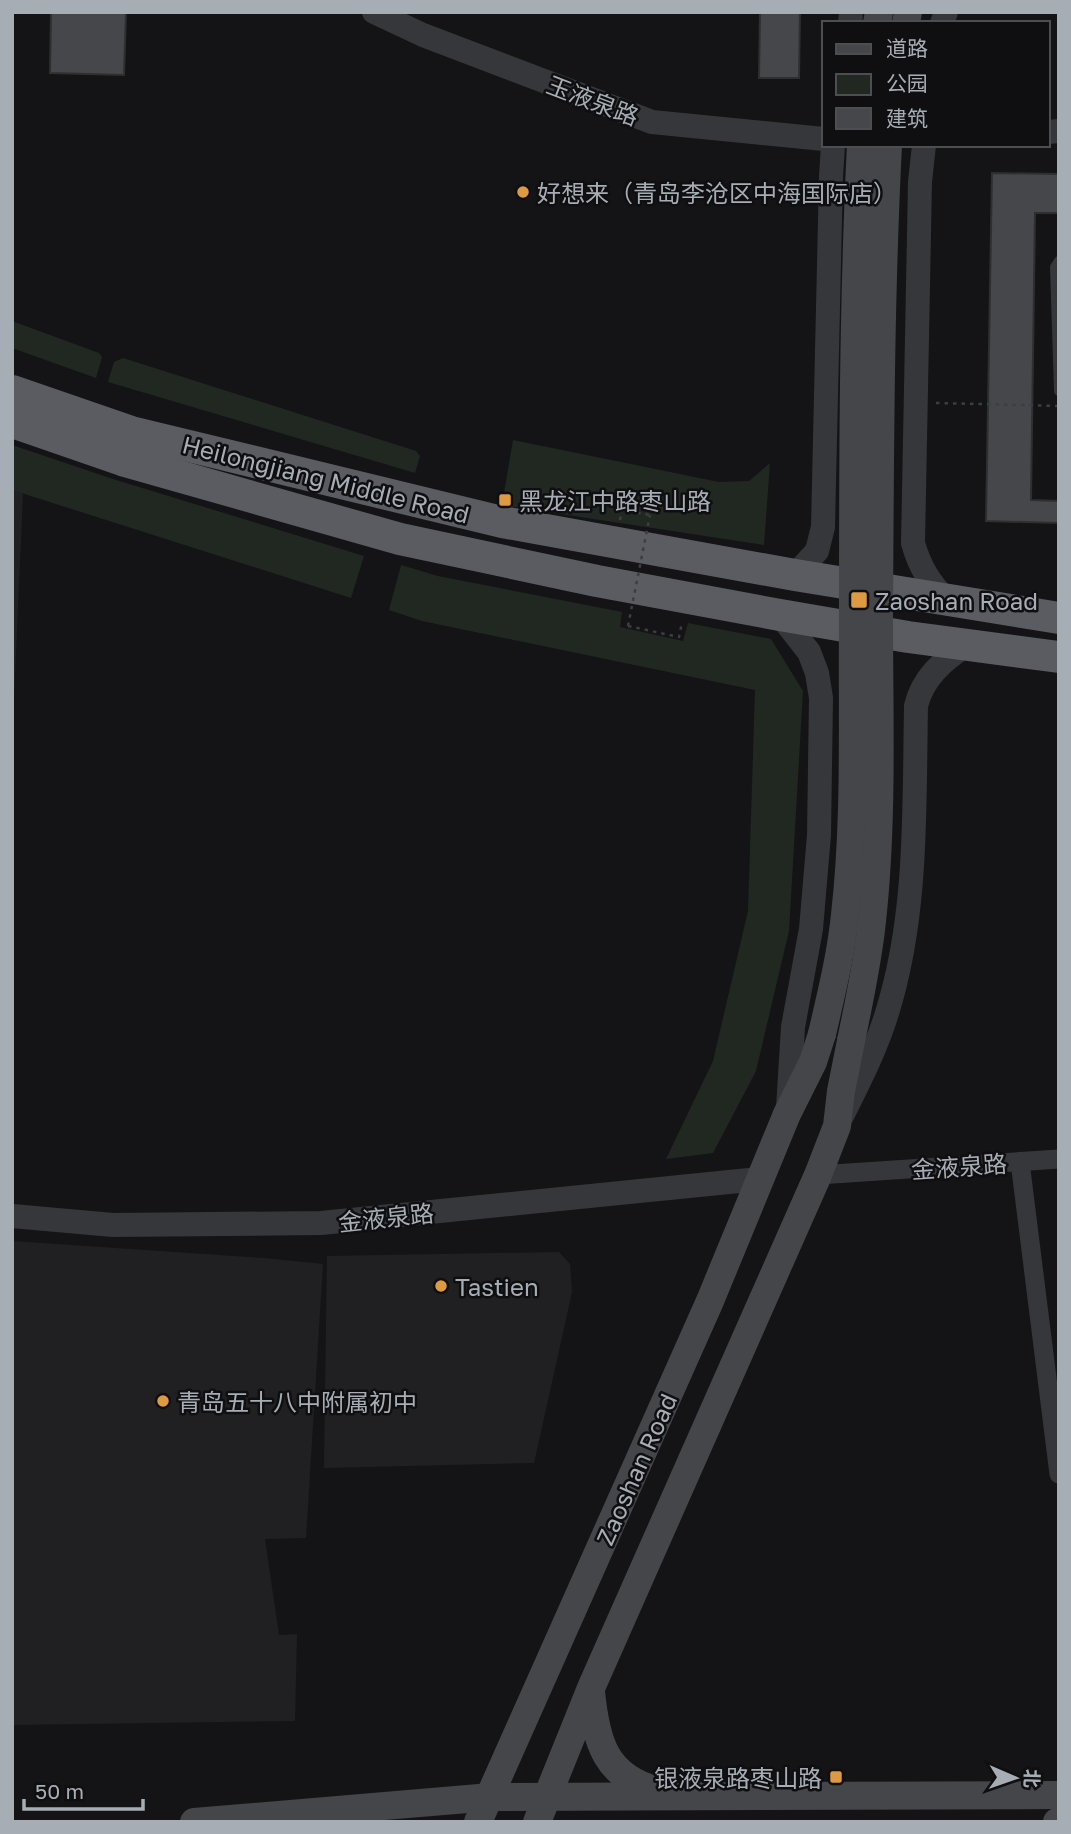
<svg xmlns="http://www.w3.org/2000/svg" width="1071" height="1834" font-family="'Golos Text','Noto Sans SC',sans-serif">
<rect width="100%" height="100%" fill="#141416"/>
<g fill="#202022">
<path d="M 12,490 L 23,493 L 12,743 Z"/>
<path d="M 12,1241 L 263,1258 L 323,1264 L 306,1538 L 265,1539 L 279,1635 L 297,1634 L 295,1721 L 12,1725 Z"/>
<path d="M 559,1252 L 570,1264 L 572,1292 L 534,1463 L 324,1468 L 327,1256 Z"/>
</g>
<g fill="#212821">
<path d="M 12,321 L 99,353 L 102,357 L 96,378 L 12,348 Z"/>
<path d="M 123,358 L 416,451 L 420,456 L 415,473 L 108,382 L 114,362 Z"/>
<path d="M 513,440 L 719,482 L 749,481 L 770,463 L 764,545 L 502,505 Z"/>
<path d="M 12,445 L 113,479 L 364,556 L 351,598 L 12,490 Z"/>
<path d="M 401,565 L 438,576 L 622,612 L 620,627 L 683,641 L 688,623 L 771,639 L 803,691 L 789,931 L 756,1071 L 713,1153 L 666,1159 L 713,1061 L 748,911 L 755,690 L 422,621 L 389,610 Z"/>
</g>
<g fill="#46474a" stroke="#2e2f31" stroke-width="2">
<path d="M 51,12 L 126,12 L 124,75 L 50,73 Z"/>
<path d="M 760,12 L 800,12 L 799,78 L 759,78 Z"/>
<path d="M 992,173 L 1059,174 L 1059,213 L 1035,213 L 1031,500 L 1059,501 L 1059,523 L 986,521 Z"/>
</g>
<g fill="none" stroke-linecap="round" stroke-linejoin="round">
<g stroke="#3c3e41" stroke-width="2.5" stroke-dasharray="3.5 5" stroke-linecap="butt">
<path d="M 936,403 L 1059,406"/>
<path d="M 620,520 L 622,510 L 650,515"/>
<path d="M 628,626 L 679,637 L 682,622"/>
</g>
<path stroke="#36373a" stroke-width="10" d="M 1059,261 L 1055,267 L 1059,391"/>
<g stroke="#36373a" stroke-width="19">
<path d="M 1020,1162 L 1059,1474"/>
<path d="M 818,1175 L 1059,1159"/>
</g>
<g stroke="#36373a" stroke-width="24">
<path d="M 374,12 L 423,35 L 652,122 L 824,139"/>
<path d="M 850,23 L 851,12"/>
<path d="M 942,23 L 946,12"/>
<path d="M 1048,132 L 1059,131"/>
<path d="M 924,145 L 920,182 L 913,543 C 920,568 930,583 947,601"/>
<path d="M 795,575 L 817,551 L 823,527 L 831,176 L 833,145"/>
<path d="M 780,615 L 809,652 L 817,673 L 821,698 L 819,835 L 811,929 L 793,1027 L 788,1108"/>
<path d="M 842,1116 C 859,1082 876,1049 887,1013 C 918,914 914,808 916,706 C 923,677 943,661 966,645"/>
<path d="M 12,1216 L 113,1225 L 321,1223 L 759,1179"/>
</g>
<g stroke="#44464a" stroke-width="28">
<path d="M 877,23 L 879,12"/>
<path d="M 906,23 L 908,12"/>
<path d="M 591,1692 C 596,1742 605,1777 658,1791"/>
<path d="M 194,1822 L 491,1797 L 1059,1795"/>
<path d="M 478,1822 L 710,1301 L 787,1114 L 813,1062 L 822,1034"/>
<path d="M 537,1822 L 591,1688 L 818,1175 L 837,1126 L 841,1091 L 851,1041"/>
<path d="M 1057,1822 L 1059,1822"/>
</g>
<g stroke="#5a5c62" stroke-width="32">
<path d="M 12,391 L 131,432 L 502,522 L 795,575 L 1059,618"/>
<path d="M 12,422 L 122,460 L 400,539 L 597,581 L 780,615 L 908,637 L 1059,657"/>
</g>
<path stroke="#3c3e41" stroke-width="2.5" stroke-dasharray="3.5 5" stroke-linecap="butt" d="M 628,626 L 650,515"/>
<g stroke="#44464a" stroke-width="28">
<path d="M 822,1034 C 831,995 841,955 845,915 C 856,818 852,720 853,623 C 853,464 853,304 861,145"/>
<path d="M 851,1041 C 859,1001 868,962 872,921 C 883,820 879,717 879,615 C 880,459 880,302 888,145"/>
</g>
</g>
<g fill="#de9943" stroke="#0f0f11" stroke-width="2.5">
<circle cx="523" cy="192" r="7"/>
<rect x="498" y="493" width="14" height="14" rx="3.5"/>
<rect x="850" y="591" width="18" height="18" rx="3.5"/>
<circle cx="441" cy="1286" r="7"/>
<circle cx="163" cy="1401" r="7"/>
<rect x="829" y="1770" width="14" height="14" rx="3.5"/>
</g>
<g text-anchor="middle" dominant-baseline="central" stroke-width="5" stroke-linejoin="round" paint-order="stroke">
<g font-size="24" fill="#a7adb4" stroke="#0f0f11">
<text transform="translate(593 100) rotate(21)">玉液泉路</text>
<text transform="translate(326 479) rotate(14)">Heilongjiang Middle Road</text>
<text transform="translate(959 1166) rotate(-4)">金液泉路</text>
<text transform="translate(386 1217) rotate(-6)">金液泉路</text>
<text transform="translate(636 1469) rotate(-66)">Zaoshan Road</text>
</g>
<g font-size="24" fill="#a7adb4" stroke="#0f0f11" text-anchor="start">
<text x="537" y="192">好想来（青岛李沧区中海国际店）</text>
<text x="519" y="500">黑龙江中路枣山路</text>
<text x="875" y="600">Zaoshan Road</text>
<text x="455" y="1286">Tastien</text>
<text x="177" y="1401">青岛五十八中附属初中</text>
<text x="822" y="1777" text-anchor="end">银液泉路枣山路</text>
</g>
</g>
<rect width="1071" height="1834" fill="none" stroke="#a7adb4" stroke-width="28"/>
<rect x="822" y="21" width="228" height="126" fill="#0f0f11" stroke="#4c4e52" stroke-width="2"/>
<rect x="836" y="44" width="35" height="10" fill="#44464a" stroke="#4c4e52" stroke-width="2"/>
<text x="886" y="56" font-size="21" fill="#a7adb4">道路</text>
<rect x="836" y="74" width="35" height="21" fill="#212821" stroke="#4c4e52" stroke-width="2"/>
<text x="886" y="91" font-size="21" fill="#a7adb4">公园</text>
<rect x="836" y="108" width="35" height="21" fill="#46474a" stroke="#4c4e52" stroke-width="2"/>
<text x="886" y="126" font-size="21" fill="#a7adb4">建筑</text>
<g transform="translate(1015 1778) rotate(92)" stroke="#0f0f11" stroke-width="5" paint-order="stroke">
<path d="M0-5L12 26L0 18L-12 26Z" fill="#a7adb4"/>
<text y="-10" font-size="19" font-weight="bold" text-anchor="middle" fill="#a7adb4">北</text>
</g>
<path d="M24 1799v10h119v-10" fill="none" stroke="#a7adb4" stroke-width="3.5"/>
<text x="35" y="1799" font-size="21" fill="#a7adb4" stroke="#0f0f11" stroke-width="5" paint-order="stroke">50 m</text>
</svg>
